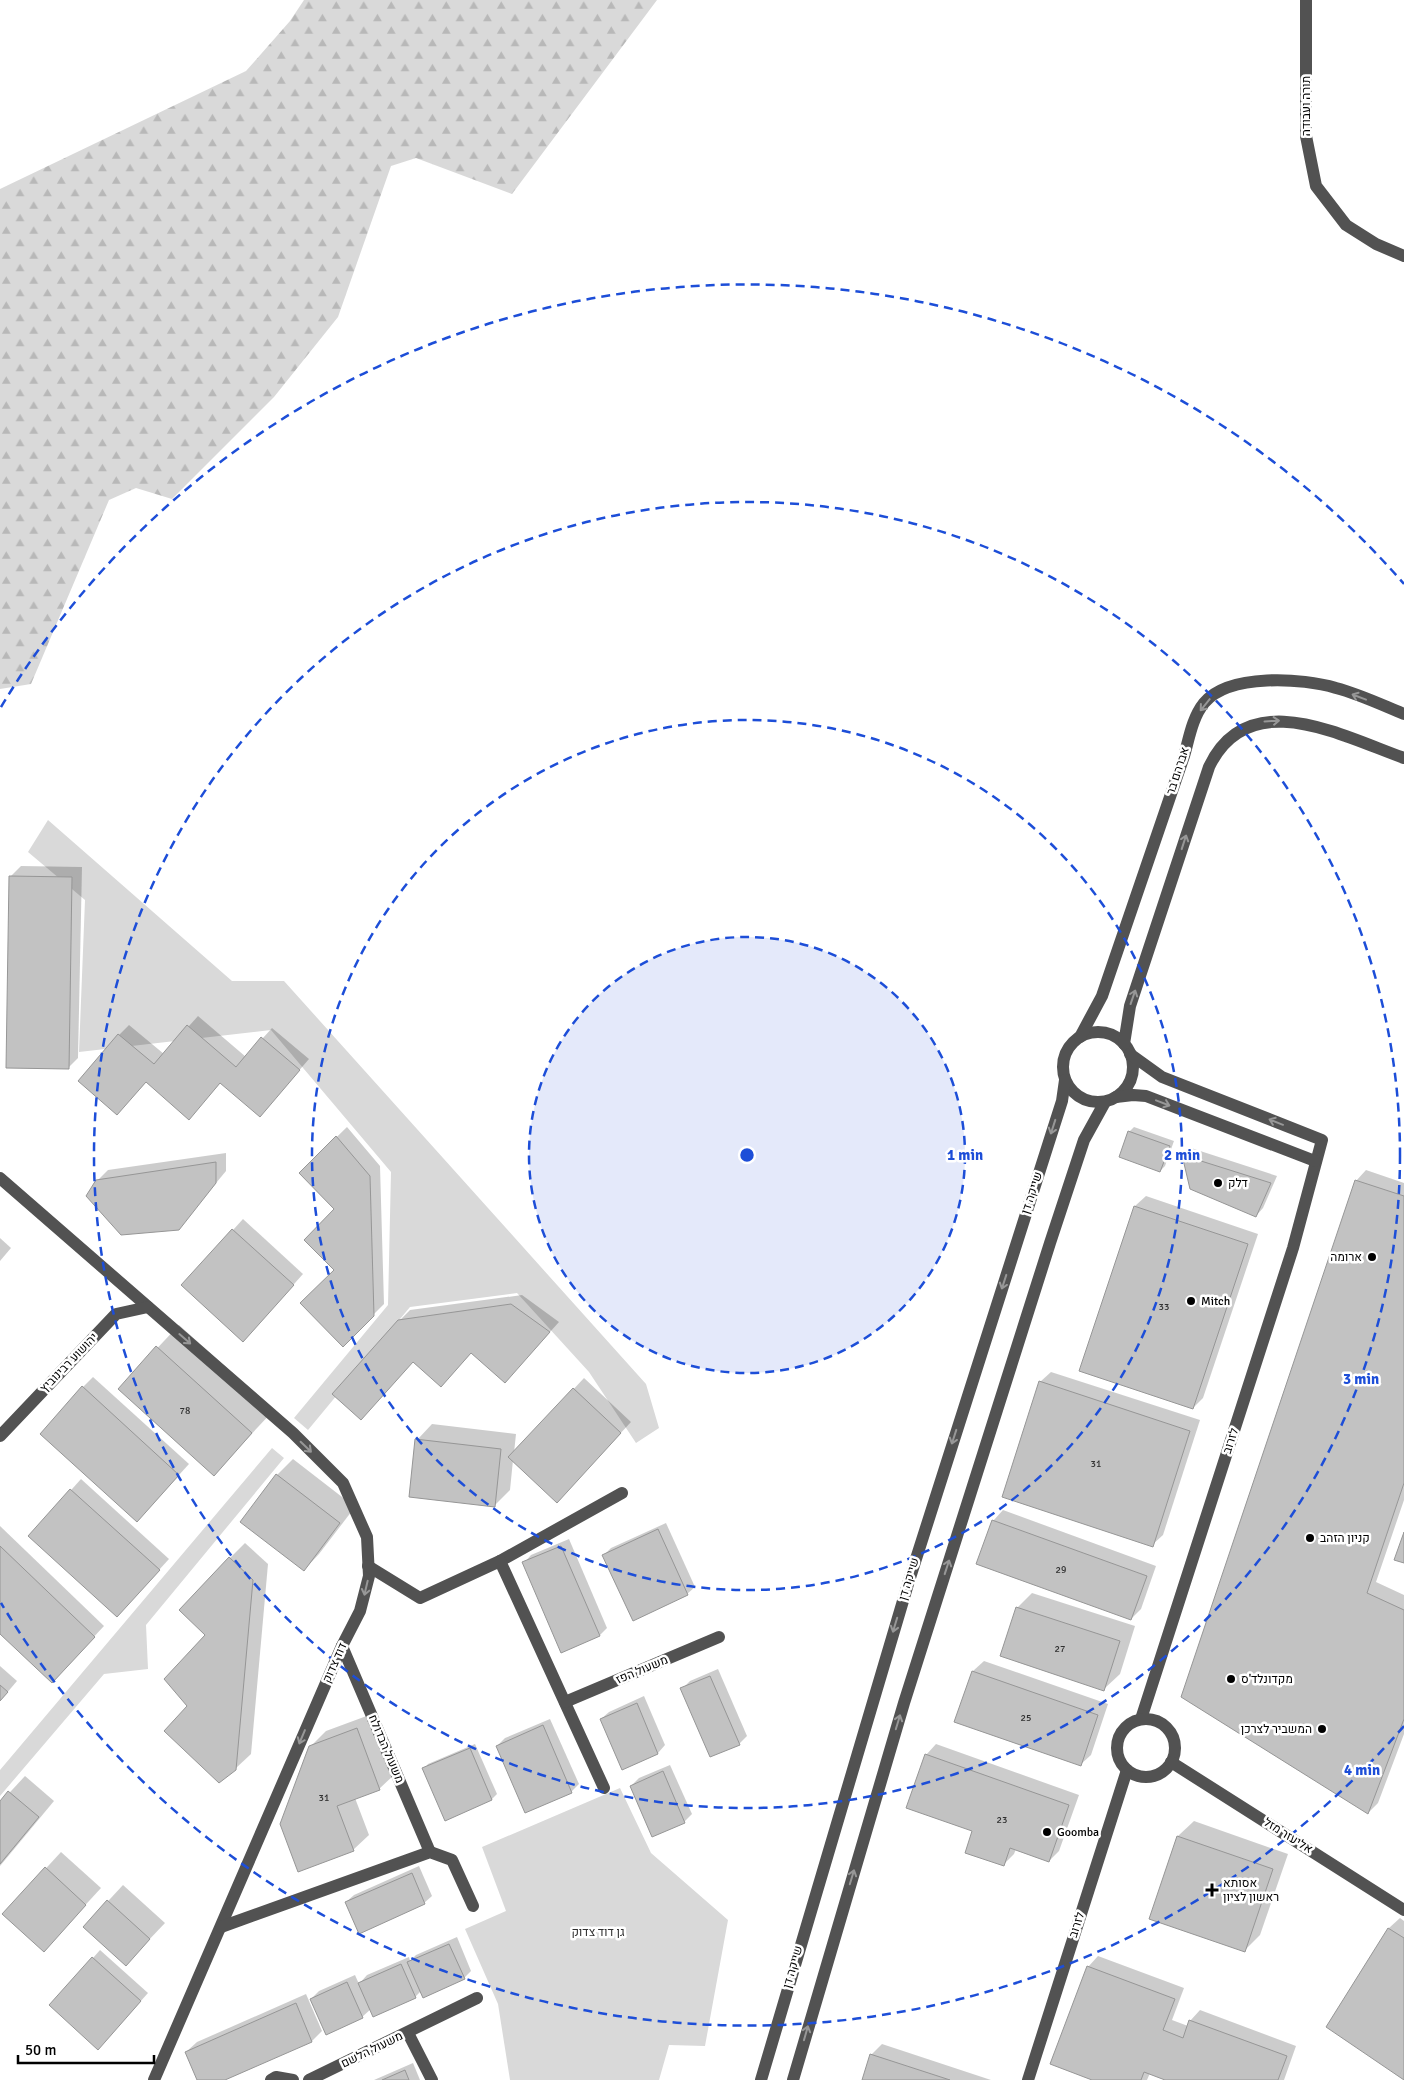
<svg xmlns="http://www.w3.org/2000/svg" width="1404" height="2080" font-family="Signika,Heebo,sans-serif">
<defs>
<pattern id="forest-firs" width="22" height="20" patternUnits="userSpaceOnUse" patternTransform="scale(1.25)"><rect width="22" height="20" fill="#d9d9d9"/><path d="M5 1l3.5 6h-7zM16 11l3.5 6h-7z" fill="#b8b8b8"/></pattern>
</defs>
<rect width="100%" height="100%" fill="#fff"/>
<g fill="#d9d9d9">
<path d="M 48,820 L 232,981 L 284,981 L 646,1384 L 659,1428 L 636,1443 L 589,1372 L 517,1293 L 410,1307 L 308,1430 L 294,1418 L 388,1305 L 391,1172 L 271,1030 L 79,1052 L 85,900 L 28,852 Z"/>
<path d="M 272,1448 L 284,1458 L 146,1625 L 148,1669 L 104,1674 L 0,1796 L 0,1770 Z"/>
<path d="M 620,1788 L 651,1853 L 728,1920 L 705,2046 L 669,2045 L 659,2080 L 510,2080 L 498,2004 L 465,1929 L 506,1911 L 482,1847 Z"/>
</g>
<path fill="url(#forest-firs)" d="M 304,0 L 657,0 L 512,194 L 416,158 L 391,166 L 338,317 L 274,397 L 172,499 L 136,488 L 109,500 L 31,684 L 0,689 L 0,189 L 246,71 L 290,21 Z"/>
<g fill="#0003">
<path d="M 21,866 L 82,867 L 78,1058 L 68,1068 L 11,876 Z"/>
<path d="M 198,1016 L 246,1057 L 272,1028 L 309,1059 L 260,1116 L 221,1082 L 189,1118 L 147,1081 L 117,1114 L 119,1035 L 129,1025 L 164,1054 Z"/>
<path d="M 347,1127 L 380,1166 L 384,1304 L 343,1345 L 336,1270 L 336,1209 L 300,1173 Z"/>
<path d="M 1134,1127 L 1174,1141 L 1165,1166 L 1160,1171 L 1129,1132 Z"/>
<path d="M 1191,1148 L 1277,1176 L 1263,1208 L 1256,1216 L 1191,1188 L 1183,1155 Z"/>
<path d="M 226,1153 L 226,1171 L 178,1229 L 97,1181 L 108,1170 Z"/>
<path d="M 1366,1170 L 1404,1183 L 1404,1500 L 1376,1582 L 1404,1595 L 1404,1734 L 1378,1803 L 1368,1813 L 1356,1181 Z"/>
<path d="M 1146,1196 L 1258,1234 L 1203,1398 L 1193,1408 L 1081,1370 L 1135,1206 Z"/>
<path d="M 243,1219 L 303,1274 L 253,1330 L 183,1285 Z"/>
<path d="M 0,1238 L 11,1248 L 0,1261 Z"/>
<path d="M 522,1295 L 559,1322 L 515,1371 L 472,1352 L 441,1386 L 399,1321 L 410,1310 Z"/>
<path d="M 179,1325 L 274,1410 L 214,1474 L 119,1389 Z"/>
<path d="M 1051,1372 L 1200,1420 L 1163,1535 L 1152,1545 L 1040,1382 Z"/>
<path d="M 93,1377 L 189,1464 L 147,1510 L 83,1387 Z"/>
<path d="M 584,1378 L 631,1422 L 567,1491 L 513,1460 L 510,1490 L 494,1506 L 417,1440 L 432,1424 L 516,1434 L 514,1453 Z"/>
<path d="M 293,1459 L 355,1507 L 319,1554 L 304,1570 L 241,1522 L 277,1475 Z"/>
<path d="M 81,1479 L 169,1559 L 127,1605 L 30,1536 Z"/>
<path d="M 1003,1510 L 1156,1566 L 1141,1609 L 1131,1619 L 993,1521 Z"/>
<path d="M 666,1523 L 695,1587 L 687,1594 L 604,1555 L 611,1548 Z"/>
<path d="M 0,1526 L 104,1626 L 62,1671 L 0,1632 Z"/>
<path d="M 569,1539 L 607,1628 L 600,1635 L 524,1563 L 531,1555 Z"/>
<path d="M 245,1543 L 268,1564 L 251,1754 L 235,1769 L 189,1706 L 230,1558 Z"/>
<path d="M 1032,1593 L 1135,1626 L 1120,1674 L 1104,1689 L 1017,1608 Z"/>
<path d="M 984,1661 L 1108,1704 L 1091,1755 L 1080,1765 L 956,1722 L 973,1671 Z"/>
<path d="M 0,1666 L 17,1681 L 0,1701 Z"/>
<path d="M 718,1669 L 747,1736 L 739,1744 L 682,1689 L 690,1681 Z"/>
<path d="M 644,1696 L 665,1745 L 658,1753 L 622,1768 L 601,1719 L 609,1712 Z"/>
<path d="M 372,1714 L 395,1774 L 379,1789 L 355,1798 L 369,1835 L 353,1850 L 310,1747 L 326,1731 Z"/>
<path d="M 550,1719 L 579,1784 L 571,1792 L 497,1746 L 505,1738 Z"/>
<path d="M 475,1744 L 497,1794 L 492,1799 L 445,1819 L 424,1769 L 428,1764 Z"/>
<path d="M 936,1744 L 1079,1795 L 1059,1851 L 1049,1861 L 1016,1849 L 1014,1854 L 1003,1865 L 974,1830 L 926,1755 Z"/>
<path d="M 670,1765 L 692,1814 L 684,1822 L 631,1786 L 639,1778 Z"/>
<path d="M 25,1776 L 54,1801 L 0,1866 L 0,1803 Z"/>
<path d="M 1194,1821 L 1288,1854 L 1260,1935 L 1244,1951 L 1150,1918 L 1178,1836 Z"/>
<path d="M 61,1852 L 101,1888 L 44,1950 L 4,1914 Z"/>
<path d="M 419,1866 L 432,1896 L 424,1903 L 346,1902 L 354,1895 Z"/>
<path d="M 123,1885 L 165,1923 L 126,1964 L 84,1927 Z"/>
<path d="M 1400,1918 L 1404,1921 L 1404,2079 L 1328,2027 L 1389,1928 Z"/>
<path d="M 457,1937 L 471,1971 L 464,1978 L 421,1991 L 415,1997 L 371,2009 L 362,2017 L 311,1999 L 319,1991 L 355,1975 L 359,1984 L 367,1975 L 409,1957 L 410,1961 L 416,1955 Z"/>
<path d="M 100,1950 L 148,1993 L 105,2041 L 93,1958 Z"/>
<path d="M 1098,1956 L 1184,1988 L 1172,2020 L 1188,2026 L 1190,2021 L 1200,2010 L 1296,2046 L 1284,2080 L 1169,2080 L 1150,2073 L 1147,2080 L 1096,2080 L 1088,1967 Z"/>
<path d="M 306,1994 L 322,2031 L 312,2041 L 222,2080 L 198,2080 L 186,2052 L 197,2042 Z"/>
<path d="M 882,2044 L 991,2080 L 863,2080 L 871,2055 Z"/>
<path d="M 413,2063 L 420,2080 L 374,2080 Z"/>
</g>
<g fill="#c2c2c2" stroke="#969696">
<path d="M 9,876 L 72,877 L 69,1069 L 6,1068 Z"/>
<path d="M 187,1025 L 236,1067 L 261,1037 L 300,1070 L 260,1117 L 220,1083 L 189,1120 L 146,1082 L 117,1115 L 78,1081 L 118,1034 L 154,1064 Z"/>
<path d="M 1128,1131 L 1170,1146 L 1160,1172 L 1119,1157 Z"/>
<path d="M 336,1136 L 370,1176 L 374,1316 L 343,1347 L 300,1303 L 334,1270 L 304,1240 L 334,1209 L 299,1173 Z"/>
<path d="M 1182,1155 L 1271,1183 L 1256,1217 L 1190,1189 Z"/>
<path d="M 216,1162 L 216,1183 L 179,1230 L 121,1235 L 86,1196 L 96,1180 Z"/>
<path d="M 1355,1180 L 1404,1196 L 1404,1483 L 1367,1593 L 1404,1610 L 1404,1719 L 1368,1814 L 1181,1697 Z"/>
<path d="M 1134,1206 L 1248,1244 L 1193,1409 L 1079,1371 Z"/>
<path d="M 232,1229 L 294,1285 L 243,1342 L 181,1285 Z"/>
<path d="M 511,1304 L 550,1332 L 505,1383 L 471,1353 L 441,1387 L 413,1362 L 361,1420 L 332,1394 L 398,1320 Z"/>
<path d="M 156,1346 L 252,1433 L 214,1476 L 118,1389 Z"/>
<path d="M 1039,1381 L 1190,1431 L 1153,1547 L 1002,1497 Z"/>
<path d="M 82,1386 L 179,1475 L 137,1522 L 40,1434 Z"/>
<path d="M 573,1388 L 621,1433 L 557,1503 L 508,1457 Z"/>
<path d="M 415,1439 L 501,1449 L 495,1507 L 409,1497 Z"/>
<path d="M 276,1474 L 340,1523 L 304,1571 L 240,1522 Z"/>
<path d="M 70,1489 L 160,1570 L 117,1617 L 28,1536 Z"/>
<path d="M 992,1520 L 1147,1576 L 1131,1620 L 976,1564 Z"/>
<path d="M 658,1529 L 688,1595 L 633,1621 L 602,1555 Z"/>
<path d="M 1404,1532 L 1404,1563 L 1394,1560 Z"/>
<path d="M 0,1546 L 95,1637 L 52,1683 L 0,1634 Z"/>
<path d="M 561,1546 L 600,1636 L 561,1653 L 522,1562 Z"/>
<path d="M 229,1557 L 253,1580 L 236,1770 L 219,1783 L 164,1731 L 187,1706 L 164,1679 L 205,1635 L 179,1610 Z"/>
<path d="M 1016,1607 L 1120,1641 L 1104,1691 L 1000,1656 Z"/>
<path d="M 972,1671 L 1098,1715 L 1081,1766 L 954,1722 Z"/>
<path d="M 710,1676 L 740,1745 L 710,1757 L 680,1688 Z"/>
<path d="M 0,1685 L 8,1692 L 0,1701 Z"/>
<path d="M 637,1703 L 658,1754 L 622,1770 L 600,1719 Z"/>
<path d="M 543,1725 L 572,1793 L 525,1813 L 496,1746 Z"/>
<path d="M 357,1728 L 380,1790 L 337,1806 L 354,1851 L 298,1872 L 280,1824 L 309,1746 Z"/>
<path d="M 470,1748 L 492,1800 L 445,1821 L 422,1768 Z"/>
<path d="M 925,1754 L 1069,1805 L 1049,1862 L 1010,1848 L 1004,1866 L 965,1853 L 972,1831 L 906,1808 Z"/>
<path d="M 663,1771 L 685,1823 L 652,1837 L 630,1786 Z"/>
<path d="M 8,1791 L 39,1817 L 0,1864 L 0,1801 Z"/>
<path d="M 1177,1836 L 1273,1869 L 1245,1952 L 1149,1919 Z"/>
<path d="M 45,1867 L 86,1905 L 44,1952 L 2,1914 Z"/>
<path d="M 412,1873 L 425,1904 L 359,1934 L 345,1902 Z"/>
<path d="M 107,1900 L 150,1939 L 126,1966 L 83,1927 Z"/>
<path d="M 1388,1928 L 1404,1938 L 1404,2080 L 1326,2027 Z"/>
<path d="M 449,1944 L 465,1979 L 423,1998 L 407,1962 Z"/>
<path d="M 92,1957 L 141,2001 L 98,2050 L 49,2005 Z"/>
<path d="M 401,1964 L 416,1998 L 373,2017 L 358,1983 Z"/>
<path d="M 1087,1966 L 1175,1999 L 1163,2030 L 1183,2038 L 1189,2020 L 1287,2056 L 1278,2080 L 1165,2080 L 1144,2072 L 1141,2080 L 1092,2080 L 1050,2064 Z"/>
<path d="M 347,1982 L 363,2018 L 326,2035 L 310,1999 Z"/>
<path d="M 296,2003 L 312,2042 L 225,2080 L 197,2080 L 185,2052 Z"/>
<path d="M 870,2054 L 950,2080 L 862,2080 Z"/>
<path d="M 405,2070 L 409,2080 L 382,2080 Z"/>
</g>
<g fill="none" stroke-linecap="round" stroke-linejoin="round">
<g stroke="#525252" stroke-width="12">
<path d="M 1306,0 L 1306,136 L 1316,186 L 1346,225 L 1376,244 L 1404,256"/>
<circle cx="1098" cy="1067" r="35"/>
<path d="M 1080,1037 L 1102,996 L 1184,756 C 1189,739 1192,718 1204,703 C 1229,673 1303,678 1336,688 C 1359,694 1382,705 1404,714"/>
<path d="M 1124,1044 L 1130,1006 L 1209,767 C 1248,684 1342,736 1404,758"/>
<path d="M 1130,1054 L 1162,1077 L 1322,1140 L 1293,1248 L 1141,1719"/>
<path d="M 1116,1097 L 1133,1095 L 1146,1096 L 1315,1161"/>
<path d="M 0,1178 L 293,1433 L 343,1483 L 367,1537 L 369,1576 L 360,1611 L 342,1646 L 154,2080"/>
<path d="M 0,1436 L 116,1314 L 148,1307"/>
<path d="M 500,1561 L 622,1493"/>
<path d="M 368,1566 L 420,1598 L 500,1561 L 604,1788"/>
<path d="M 342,1646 L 430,1852"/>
<path d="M 565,1702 L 719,1637"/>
<circle cx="1146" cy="1748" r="29"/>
<path d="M 1171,1762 L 1404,1910"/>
<path d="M 221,1927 L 430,1852 L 452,1860 L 473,1906"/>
<path d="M 408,2033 L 432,2080"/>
<path d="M 271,2080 L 276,2077 L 293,2080"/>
<path d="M 309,2080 L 477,1998"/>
<path d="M 761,2080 L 908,1584 L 1062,1101 L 1065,1080"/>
<path d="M 793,2080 L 904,1703 L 1050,1243 L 1084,1140 L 1105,1102"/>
<path d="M 1028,2080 L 1127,1770"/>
</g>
</g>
<defs><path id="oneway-shaft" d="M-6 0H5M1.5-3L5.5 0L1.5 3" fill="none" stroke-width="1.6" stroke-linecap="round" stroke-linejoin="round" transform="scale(1.25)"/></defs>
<g stroke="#979797">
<use href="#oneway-shaft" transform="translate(1359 697) rotate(-159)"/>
<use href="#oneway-shaft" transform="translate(1205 705) rotate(129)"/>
<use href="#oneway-shaft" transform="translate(1272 721) rotate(-3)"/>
<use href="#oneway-shaft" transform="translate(1184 842) rotate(-72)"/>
<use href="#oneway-shaft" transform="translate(1133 997) rotate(-71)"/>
<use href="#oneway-shaft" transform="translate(1163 1103) rotate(21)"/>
<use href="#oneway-shaft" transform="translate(1276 1122) rotate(-158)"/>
<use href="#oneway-shaft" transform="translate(1053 1127) rotate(108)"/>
<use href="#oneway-shaft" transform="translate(1004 1282) rotate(108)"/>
<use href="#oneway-shaft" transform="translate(185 1339) rotate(41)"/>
<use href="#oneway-shaft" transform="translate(954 1437) rotate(108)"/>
<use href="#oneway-shaft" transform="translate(306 1447) rotate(44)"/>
<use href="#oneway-shaft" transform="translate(947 1567) rotate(-72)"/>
<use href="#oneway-shaft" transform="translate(366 1588) rotate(103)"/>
<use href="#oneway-shaft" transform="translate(895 1625) rotate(107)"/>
<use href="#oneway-shaft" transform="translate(898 1722) rotate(-73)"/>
<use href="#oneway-shaft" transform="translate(302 1737) rotate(113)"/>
<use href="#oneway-shaft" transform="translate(852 1877) rotate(-73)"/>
<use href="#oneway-shaft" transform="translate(806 2033) rotate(-74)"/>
</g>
<circle cx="747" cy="1155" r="218" fill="#1d4ed8" fill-opacity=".12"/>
<g fill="none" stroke="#1d4ed8" stroke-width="2.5" stroke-dasharray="9 6">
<circle cx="747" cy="1155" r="218"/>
<circle cx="747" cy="1155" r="435"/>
<circle cx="747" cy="1155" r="653"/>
<path d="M1404 1726A870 870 0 0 1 1 1603M1 707A870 870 0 0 1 1404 584"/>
</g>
<g fill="#000" stroke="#fff" stroke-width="2">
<circle cx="1218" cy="1183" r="5"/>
<circle cx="1372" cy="1257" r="5"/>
<circle cx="1191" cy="1301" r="5"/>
<circle cx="1310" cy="1538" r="5"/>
<circle cx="1231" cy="1679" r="5"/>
<circle cx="1322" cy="1729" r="5"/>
<circle cx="1047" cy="1832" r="5"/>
<path d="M1209.5 1882.5h5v5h5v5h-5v5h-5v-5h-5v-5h5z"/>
</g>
<g text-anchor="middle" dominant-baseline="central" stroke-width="5" stroke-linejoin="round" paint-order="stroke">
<g font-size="10" fill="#303030">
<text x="1164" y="1307">33</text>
<text x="185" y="1411">78</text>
<text x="1096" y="1464">31</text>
<text x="1061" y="1570">29</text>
<text x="1060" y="1649">27</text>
<text x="1026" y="1718">25</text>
<text x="324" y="1798">31</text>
<text x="1002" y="1820">23</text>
</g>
<g font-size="12" fill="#000" stroke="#fff">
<text transform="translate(1306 106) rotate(-90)">תורה ועבודה</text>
<text transform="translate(1178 771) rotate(-72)">אברהם בר</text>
<text transform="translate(1032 1193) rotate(-72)">שייקה דן</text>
<text transform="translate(69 1363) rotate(-46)">יהושוע רבינוביץ</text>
<text transform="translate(1231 1441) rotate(-72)">לזרוב</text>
<text transform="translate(909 1579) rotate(-73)">שייקה דן</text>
<text transform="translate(335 1663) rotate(-66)">דוד צדוק</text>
<text transform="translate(642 1670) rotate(-23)">משעול הפז</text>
<text transform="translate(386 1749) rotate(67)">משעול הבדולח</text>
<text transform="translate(1288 1836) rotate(32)">אליעזר מזל</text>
<text transform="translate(1077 1925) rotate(-72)">לזרוב</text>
<text transform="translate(793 1967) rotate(-74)">שייקה דן</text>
<text transform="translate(372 2050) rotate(-26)">משעול הלשם</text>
</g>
<g font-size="12" fill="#000" stroke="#fff" text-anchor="start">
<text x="1228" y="1183">דלק</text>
<text x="1362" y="1257" text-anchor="end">ארומה</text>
<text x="1201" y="1301">Mitch</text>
<text x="1320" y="1538">קניון הזהב</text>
<text x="1241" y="1679">מקדונלד'ס</text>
<text x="1312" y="1729" text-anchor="end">המשביר לצרכן</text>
<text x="1057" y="1832">Goomba</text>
<text x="1223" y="1883">אסותא<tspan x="1223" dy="14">ראשון לציון</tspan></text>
</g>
<g font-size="12" fill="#303030" stroke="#fff">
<text x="598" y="1932">גן דוד צדוק</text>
</g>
</g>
<circle cx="747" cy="1155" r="8" fill="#1d4ed8" stroke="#fff" stroke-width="2.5"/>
<g font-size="15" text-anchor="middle" font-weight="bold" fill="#1d4ed8" stroke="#fff" stroke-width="5" stroke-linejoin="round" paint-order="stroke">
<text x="965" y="1160">1 min</text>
<text x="1182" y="1160">2 min</text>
<text x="1361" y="1384">3 min</text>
<text x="1362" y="1775">4 min</text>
</g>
<path d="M18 2055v8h136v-8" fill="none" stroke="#000000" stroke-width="2.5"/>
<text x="25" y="2055" font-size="15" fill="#000000" stroke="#ffffff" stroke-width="4" paint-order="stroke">50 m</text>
</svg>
